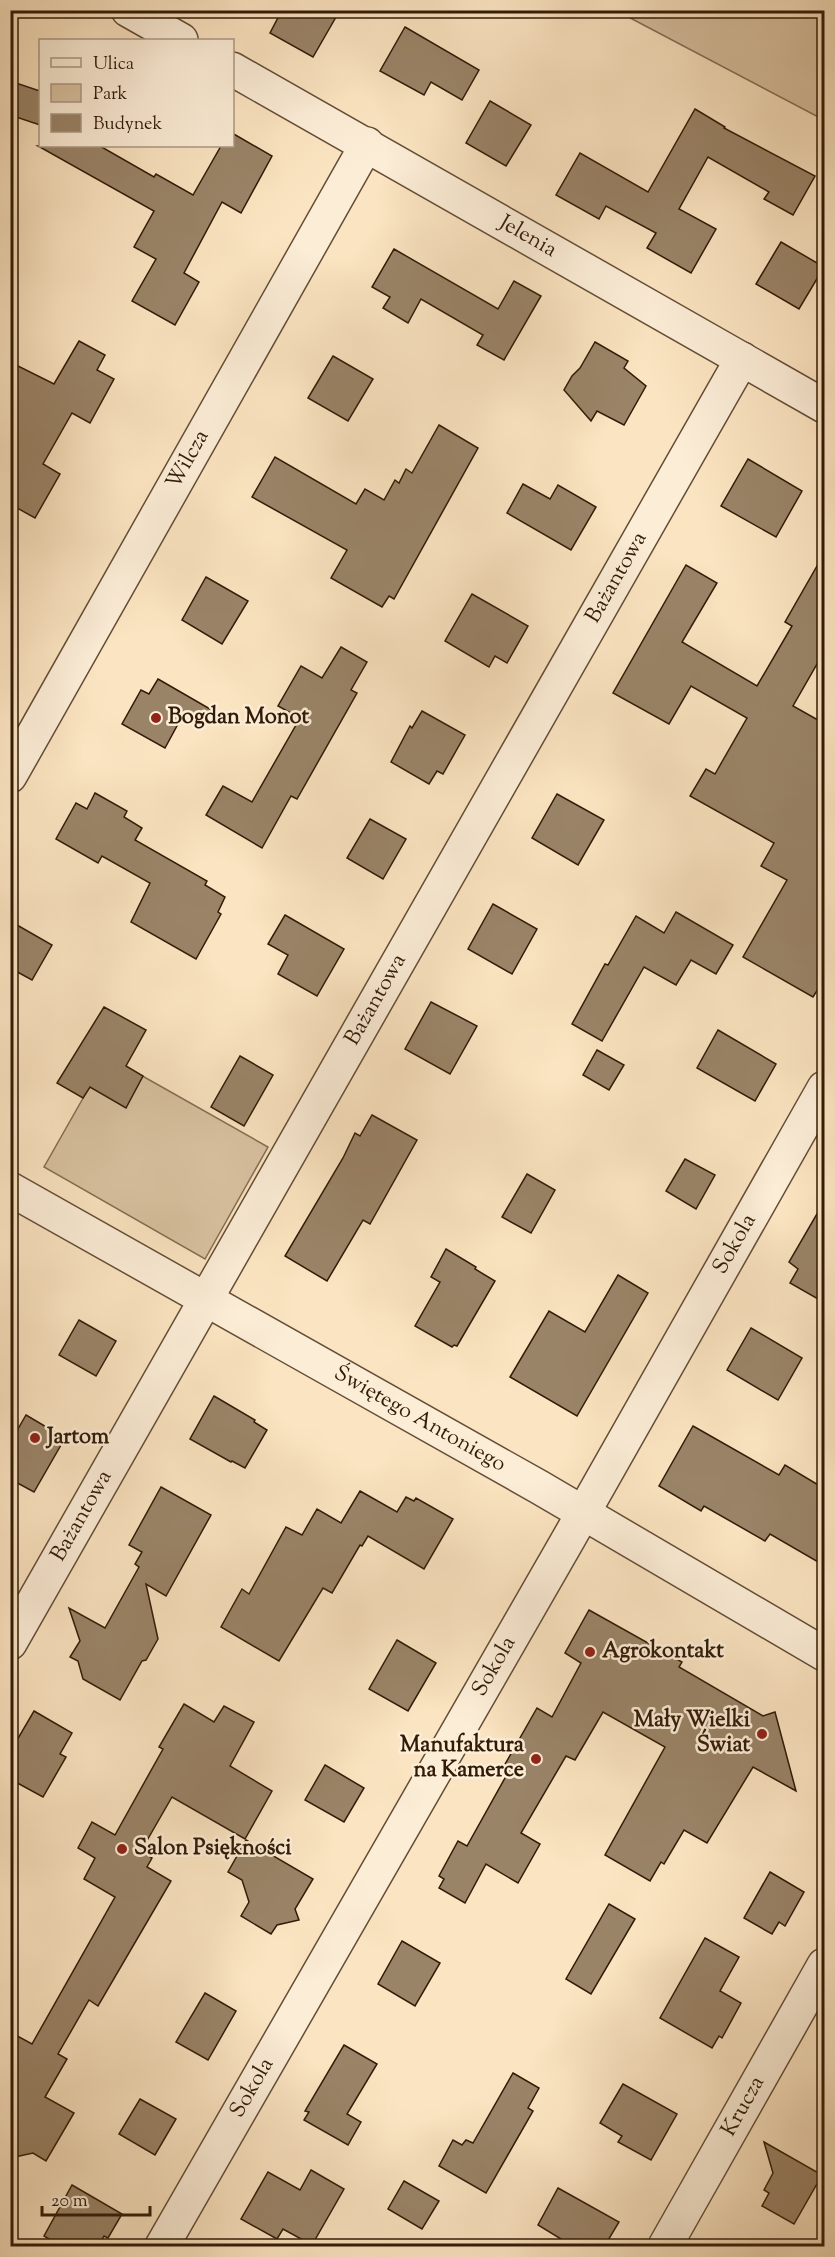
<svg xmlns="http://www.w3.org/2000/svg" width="835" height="2257" font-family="'Sorts Mill Goudy',serif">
<rect width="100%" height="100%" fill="#fbe4c1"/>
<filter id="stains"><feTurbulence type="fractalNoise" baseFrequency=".00333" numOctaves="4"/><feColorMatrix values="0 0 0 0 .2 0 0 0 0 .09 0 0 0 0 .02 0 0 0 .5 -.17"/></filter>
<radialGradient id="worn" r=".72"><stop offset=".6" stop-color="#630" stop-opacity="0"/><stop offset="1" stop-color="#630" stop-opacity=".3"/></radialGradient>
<g fill="#d9c2a1" stroke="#856e54" stroke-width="1.5">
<path d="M 617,11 L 824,11 L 824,120 Z"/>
<path d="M 107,1056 L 268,1147 L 205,1259 L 44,1167 Z"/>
</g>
<g fill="#9a8468" stroke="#311b07" stroke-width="1.5">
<path d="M 282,10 L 340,10 L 313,57 L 270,33 Z"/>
<path d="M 405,27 L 479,70 L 462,100 L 431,82 L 424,95 L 380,71 Z"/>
<path d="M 10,81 L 40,91 L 40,125 L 10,115 Z"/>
<path d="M 490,101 L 531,125 L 506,166 L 466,143 Z"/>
<path d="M 695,109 L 725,127 L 724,128 L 815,176 L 793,215 L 764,199 L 769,192 L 708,157 L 679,209 L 716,229 L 691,273 L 647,248 L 656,233 L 606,206 L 599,219 L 556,195 L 580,153 L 648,192 Z"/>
<path d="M 232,133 L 272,156 L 241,213 L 222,202 L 184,273 L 199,282 L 175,325 L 132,301 L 156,259 L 134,247 L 154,211 L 38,146 L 100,146 L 154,177 L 156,174 L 193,195 L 221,146 L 232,146 Z"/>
<path d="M 781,242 L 824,267 L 799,309 L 756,284 Z"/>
<path d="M 394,249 L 498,309 L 514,281 L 541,296 L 504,360 L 477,345 L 483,335 L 421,299 L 408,323 L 383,308 L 390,297 L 372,287 Z"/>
<path d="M 79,341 L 105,355 L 97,370 L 114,379 L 90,423 L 72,413 L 43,464 L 60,474 L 35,518 L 10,504 L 10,362 L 54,384 Z"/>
<path d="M 595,342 L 628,361 L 624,368 L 646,386 L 624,425 L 597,411 L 591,421 L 564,390 L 572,376 L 580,368 Z"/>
<path d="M 333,356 L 373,379 L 348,421 L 308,398 Z"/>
<path d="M 439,425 L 478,448 L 394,599 L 389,596 L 382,607 L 331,578 L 347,550 L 252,497 L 275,457 L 356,504 L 365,489 L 384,500 L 395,480 L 399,483 L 406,469 L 412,473 Z"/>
<path d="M 748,459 L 802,491 L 776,537 L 721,506 Z"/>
<path d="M 523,484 L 550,499 L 558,485 L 596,507 L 571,550 L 507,513 Z"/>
<path d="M 825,552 L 825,650 L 793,706 L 825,724 L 825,978 L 813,997 L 743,957 L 787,880 L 761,866 L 774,843 L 690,796 L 706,769 L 715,774 L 747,718 L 691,686 L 669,724 L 613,693 L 686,565 L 717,583 L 682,642 L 757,686 L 792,626 L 785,622 Z"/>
<path d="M 206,577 L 248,601 L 222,644 L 182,620 Z"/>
<path d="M 472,594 L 528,626 L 507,663 L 495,656 L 489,667 L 445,641 Z"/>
<path d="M 341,647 L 367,662 L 351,690 L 357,693 L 297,799 L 291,796 L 262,848 L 206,815 L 223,786 L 252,802 L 300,718 L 278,706 L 301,666 L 322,678 Z"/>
<path d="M 158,679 L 217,713 L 184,713 L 165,748 L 122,724 L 141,690 L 149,694 Z"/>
<path d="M 422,711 L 465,735 L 443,774 L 437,771 L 429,784 L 391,762 L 410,726 L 412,728 Z"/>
<path d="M 95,793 L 127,811 L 124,817 L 142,828 L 135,840 L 207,881 L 205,885 L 225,897 L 218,912 L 221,914 L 196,959 L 131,922 L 150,883 L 102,856 L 98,863 L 56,839 L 76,803 L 87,809 Z"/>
<path d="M 557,794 L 604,820 L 578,865 L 532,838 Z"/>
<path d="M 370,819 L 406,839 L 383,879 L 347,858 Z"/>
<path d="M 493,904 L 537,929 L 512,974 L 468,949 Z"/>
<path d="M 676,912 L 733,945 L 716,974 L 691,960 L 676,985 L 644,967 L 602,1041 L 572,1024 L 605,964 L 608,965 L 636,916 L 664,933 Z"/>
<path d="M 285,915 L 344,949 L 317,996 L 278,974 L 288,955 L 268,944 Z"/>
<path d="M 10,921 L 52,945 L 32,980 L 10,968 Z"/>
<path d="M 431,1002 L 477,1026 L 450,1074 L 405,1049 Z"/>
<path d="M 104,1007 L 146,1030 L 126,1066 L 143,1076 L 126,1108 L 90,1087 L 83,1098 L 57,1083 Z"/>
<path d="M 718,1030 L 776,1064 L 755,1101 L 697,1068 Z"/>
<path d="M 597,1050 L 624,1065 L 609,1090 L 583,1075 Z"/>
<path d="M 240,1056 L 273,1075 L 244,1126 L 211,1107 Z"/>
<path d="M 372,1115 L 417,1140 L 370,1224 L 363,1220 L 327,1281 L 285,1256 L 343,1158 L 355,1133 L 360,1136 Z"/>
<path d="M 685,1159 L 715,1175 L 696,1209 L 666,1191 Z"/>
<path d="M 527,1174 L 555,1190 L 531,1233 L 502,1217 Z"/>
<path d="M 825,1200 L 825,1303 L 790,1283 L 798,1269 L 789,1262 Z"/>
<path d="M 446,1249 L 476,1267 L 475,1269 L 495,1281 L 457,1346 L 454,1345 L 452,1347 L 415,1326 L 440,1282 L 431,1277 Z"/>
<path d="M 618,1275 L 648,1293 L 577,1416 L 510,1377 L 549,1311 L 585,1332 Z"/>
<path d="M 79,1320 L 116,1341 L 96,1376 L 59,1355 Z"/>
<path d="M 751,1328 L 802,1358 L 778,1400 L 727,1370 Z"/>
<path d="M 214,1396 L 255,1420 L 254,1422 L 267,1430 L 245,1468 L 232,1461 L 231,1462 L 190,1439 Z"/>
<path d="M 26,1415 L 65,1438 L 34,1492 L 10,1479 L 10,1443 Z"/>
<path d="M 693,1426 L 779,1475 L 785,1465 L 825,1489 L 825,1566 L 770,1534 L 765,1541 L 704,1506 L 701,1511 L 659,1486 Z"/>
<path d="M 161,1487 L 211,1515 L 166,1596 L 146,1584 L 158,1639 L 146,1660 L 142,1661 L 120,1700 L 83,1679 L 78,1661 L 70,1657 L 80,1641 L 69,1608 L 105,1628 L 139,1567 L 135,1564 L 142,1552 L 129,1545 Z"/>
<path d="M 360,1491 L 397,1512 L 406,1497 L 414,1501 L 416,1498 L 453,1519 L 424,1569 L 368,1536 L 362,1546 L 360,1545 L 332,1593 L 323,1588 L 279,1661 L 221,1627 L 242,1589 L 249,1594 L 286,1527 L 302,1535 L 317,1509 L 341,1523 Z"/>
<path d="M 589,1610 L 682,1662 L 679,1667 L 763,1716 L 775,1712 L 796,1791 L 753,1767 L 707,1843 L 684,1830 L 664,1864 L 661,1862 L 650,1881 L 605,1855 L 665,1747 L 603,1712 L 575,1760 L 566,1756 L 521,1833 L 540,1844 L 518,1883 L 486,1864 L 465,1903 L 439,1888 L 444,1879 L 439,1876 L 458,1841 L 467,1846 L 510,1769 L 504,1766 L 537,1708 L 552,1717 L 581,1663 L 565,1653 Z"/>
<path d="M 397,1640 L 436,1663 L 408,1711 L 369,1689 Z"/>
<path d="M 184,1704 L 214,1722 L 224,1706 L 254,1722 L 230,1766 L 272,1791 L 245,1839 L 172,1797 L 141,1851 L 152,1858 L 147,1867 L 171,1881 L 98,2006 L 89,2000 L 58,2054 L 67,2059 L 45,2097 L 74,2113 L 46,2161 L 33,2153 L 10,2158 L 10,2032 L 32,2044 L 115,1897 L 84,1879 L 95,1858 L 78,1848 L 92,1822 L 115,1835 L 163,1749 L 159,1747 Z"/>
<path d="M 34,1711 L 72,1733 L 60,1754 L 66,1757 L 43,1797 L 10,1779 L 10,1752 Z"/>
<path d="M 325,1765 L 364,1788 L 344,1822 L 305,1800 Z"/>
<path d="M 246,1840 L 313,1879 L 295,1909 L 299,1920 L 277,1925 L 271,1934 L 241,1916 L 249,1902 L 242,1880 L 228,1872 Z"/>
<path d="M 770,1872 L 804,1892 L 785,1926 L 779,1922 L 772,1934 L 744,1918 Z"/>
<path d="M 609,1904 L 635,1919 L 591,1994 L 566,1979 Z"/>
<path d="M 705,1938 L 739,1957 L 720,1991 L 741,2003 L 722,2038 L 719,2036 L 712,2048 L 660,2018 Z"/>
<path d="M 402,1941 L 440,1963 L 415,2006 L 378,1984 Z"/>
<path d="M 205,1993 L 236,2011 L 208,2060 L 176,2042 Z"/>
<path d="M 344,2045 L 377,2064 L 347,2114 L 361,2122 L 348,2145 L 304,2120 L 309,2112 L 305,2111 Z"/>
<path d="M 513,2073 L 539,2088 L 528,2108 L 533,2111 L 486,2193 L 439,2166 L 453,2140 L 462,2145 L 466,2140 L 473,2143 Z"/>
<path d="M 623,2084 L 677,2114 L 651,2160 L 618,2142 L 622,2136 L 600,2123 Z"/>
<path d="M 140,2099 L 176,2119 L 155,2155 L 119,2134 Z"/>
<path d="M 764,2142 L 822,2175 L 794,2224 L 762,2206 L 769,2193 L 764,2190 L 773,2173 Z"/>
<path d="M 311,2170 L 344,2189 L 312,2245 L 283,2229 L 277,2239 L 241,2219 L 268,2172 L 300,2190 Z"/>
<path d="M 404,2181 L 439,2201 L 422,2229 L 388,2209 Z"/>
<path d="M 72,2185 L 122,2214 L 108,2238 L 104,2236 L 98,2247 L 62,2247 L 44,2236 Z"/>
<path d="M 558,2188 L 619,2222 L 604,2247 L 574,2247 L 538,2225 Z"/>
</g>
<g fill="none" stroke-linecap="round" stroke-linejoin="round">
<g stroke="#644d36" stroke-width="36">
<g id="street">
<path d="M 128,10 L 181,40"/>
<path id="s1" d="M 232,69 L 824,406"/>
<path id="s2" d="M 10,776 L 367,144"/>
<path id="s3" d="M 10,1189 L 539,1487 L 824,1654"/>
<path id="s4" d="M 10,1643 L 742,359"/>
<path id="s5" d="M 162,2246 L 569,1538 L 824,1088"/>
<path id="s6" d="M 665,2246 L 824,1965"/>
</g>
</g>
<use href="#street" stroke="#fcedd7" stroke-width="33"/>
</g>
<g fill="#8f2418" stroke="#fcedd7" stroke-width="2">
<circle cx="156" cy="718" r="6"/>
<circle cx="35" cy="1438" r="6"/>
<circle cx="590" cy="1652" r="6"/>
<circle cx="762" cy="1734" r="6"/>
<circle cx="536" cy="1759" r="6"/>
<circle cx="122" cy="1849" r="6"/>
</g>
<g text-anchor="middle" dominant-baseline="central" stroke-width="5" stroke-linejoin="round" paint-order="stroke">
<g font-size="22" fill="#311b07" stroke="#fcedd7">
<text stroke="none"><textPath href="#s1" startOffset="340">Jelenia</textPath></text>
<text stroke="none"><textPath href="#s2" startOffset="363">Wilcza</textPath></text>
<text stroke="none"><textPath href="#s4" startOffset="1226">Bażantowa</textPath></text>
<text stroke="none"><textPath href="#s4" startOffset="740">Bażantowa</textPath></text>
<text stroke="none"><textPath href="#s5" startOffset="1154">Sokola</textPath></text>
<text stroke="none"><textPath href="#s3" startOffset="470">Świętego Antoniego</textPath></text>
<text stroke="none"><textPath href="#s4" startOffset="146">Bażantowa</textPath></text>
<text stroke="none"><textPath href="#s5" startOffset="668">Sokola</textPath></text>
<text stroke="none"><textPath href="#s5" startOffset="182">Sokola</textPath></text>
<text stroke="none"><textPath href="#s6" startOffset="160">Krucza</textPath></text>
</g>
<g font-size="22" font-weight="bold" fill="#311b07" stroke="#fcedd7" text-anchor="start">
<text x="168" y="718">Bogdan Monot</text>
<text x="47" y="1438">Jartom</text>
<text x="602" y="1652">Agrokontakt</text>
<text x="750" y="1721" text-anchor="end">Mały Wielki<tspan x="750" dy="25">Świat</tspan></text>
<text x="524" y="1746" text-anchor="end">Manufaktura<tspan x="524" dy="25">na Kamerce</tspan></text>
<text x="134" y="1849">Salon Psiękności</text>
</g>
</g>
<rect width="835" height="2257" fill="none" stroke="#fbe4c1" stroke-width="36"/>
<rect x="12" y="12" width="811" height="2233" fill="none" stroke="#311b07" stroke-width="3"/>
<rect x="18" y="18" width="799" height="2221" fill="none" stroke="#311b07" stroke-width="1.5"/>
<rect x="39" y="39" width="195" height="108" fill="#fcedd7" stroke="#ab9984" stroke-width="1.5"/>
<rect x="51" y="58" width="30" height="9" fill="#fcedd7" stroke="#ab9984" stroke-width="1.5"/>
<text x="93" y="69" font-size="18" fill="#311b07">Ulica</text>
<rect x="51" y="84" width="30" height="18" fill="#d9c2a1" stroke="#ab9984" stroke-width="1.5"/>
<text x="93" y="99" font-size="18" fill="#311b07">Park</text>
<rect x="51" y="114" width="30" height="18" fill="#9a8468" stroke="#ab9984" stroke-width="1.5"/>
<text x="93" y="129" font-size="18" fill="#311b07">Budynek</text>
<path d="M42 2206v9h108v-9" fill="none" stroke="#311b07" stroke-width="3"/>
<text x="51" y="2206" font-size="18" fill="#311b07" stroke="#fcedd7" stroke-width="4.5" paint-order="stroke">20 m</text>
<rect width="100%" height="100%" filter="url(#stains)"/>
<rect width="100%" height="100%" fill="url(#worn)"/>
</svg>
